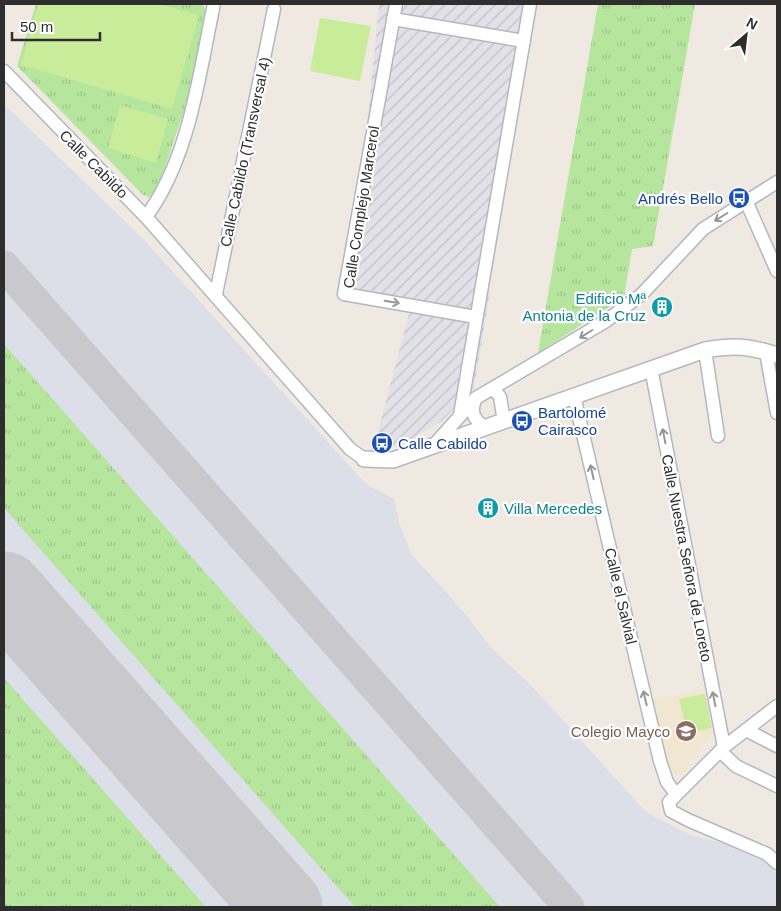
<svg xmlns="http://www.w3.org/2000/svg" width="781" height="911" font-family="Helvetica,sans-serif">
<defs>
<pattern id="industrial-furrows" width="10" height="10" patternUnits="userSpaceOnUse" patternTransform="scale(1.25)"><rect width="10" height="10" fill="#e3e1e8"/><path d="M-1 1l2-2M0 10L10 0M9 11l2-2" fill="none" stroke="#c3c1c7"/></pattern>
<pattern id="grass-tufts" width="24" height="20" patternUnits="userSpaceOnUse" patternTransform="scale(1.25)"><rect width="24" height="20" fill="#b6e59e"/><path d="M3 7l-1-3M5 7V3M7 7l1-3M15 17l-1-3M17 17v-4M19 17l1-3" fill="none" stroke="#9dc588"/></pattern>
</defs>
<rect width="100%" height="100%" fill="#efe9e1"/>
<path fill="url(#industrial-furrows)" d="M 379,4 L 530,4 L 478,275 L 490,293 L 474,388 L 442,421 L 402,445 L 374,447 L 411,306 L 344,294 L 365,148 Z"/>
<path fill="#f0e6d1" d="M 704,689 L 713,734 L 689,762 L 687,771 L 676,775 L 668,763 L 653,700 Z"/>
<path fill="#dcdee8" d="M 4,104 L 143,239 L 366,484 L 394,499 L 399,523 L 411,554 L 456,603 L 493,650 L 528,682 L 646,812 L 690,835 L 738,847 L 764,858 L 777,874 L 777,907 L 4,907 Z"/>
<g fill="url(#grass-tufts)">
<path d="M 36,4 L 203,4 L 207,14 L 186,105 L 158,188 L 149,197 L 143,195 L 17,66 Z"/>
<path d="M 598,4 L 695,4 L 653,246 L 632,249 L 624,297 L 538,353 Z"/>
<path d="M 4,344 L 500,907 L 355,907 L 4,508 Z"/>
<path d="M 4,678 L 206,907 L 4,907 Z"/>
</g>
<g fill="#c9ec9a">
<path d="M 38,4 L 159,4 L 199,15 L 172,109 L 21,65 Z"/>
<path d="M 320,18 L 371,26 L 360,81 L 310,71 Z"/>
<path d="M 120,105 L 168,119 L 156,163 L 108,148 Z"/>
<path d="M 705,694 L 712,728 L 687,733 L 679,699 Z"/>
</g>
<g fill="none" stroke-linecap="round" stroke-linejoin="round">
<path stroke="#c9c8cc" stroke-width="31" d="M 4,266 L 569,907"/>
<path stroke="#c9c8cc" stroke-width="79" d="M 4,591 L 283,907"/>
<g stroke="#b4b7c1" stroke-width="15">
<g id="minor">
<path d="M 396,4 L 344,294 L 476,317"/>
<path d="M 393,19 L 524,41"/>
<path d="M 4,71 L 146,217 L 350,449 L 364,459"/>
<path d="M 746,201 L 777,271"/>
<path d="M 146,217 C 190,157 199,74 214,4"/>
<path d="M 216,294 L 274,9"/>
<path d="M 705,350 L 718,436"/>
<path d="M 766,352 L 777,413"/>
<path d="M 651,368 L 724,747"/>
<path d="M 494,389 L 500,397 L 504,421"/>
<path d="M 574,396 L 660,761 L 667,782 L 676,794"/>
<path d="M 475,400 C 470,413 474,419 485,428"/>
<path d="M 460,415 L 530,4"/>
<path d="M 433,446 L 476,398 L 606,321 L 642,294 L 703,229 L 777,182"/>
<path d="M 777,706 L 724,747 L 669,802 L 671,811 L 688,820 L 767,854 L 777,863"/>
<path d="M 746,730 L 777,746"/>
<path d="M 720,751 L 736,766 L 777,786"/>
</g>
</g>
<g stroke="#b4b7c1" stroke-width="18">
<path id="tertiary" d="M 364,459 L 393,460 L 705,350 C 734,345 749,346 777,355"/>
</g>
<use href="#minor" stroke="#fff" stroke-width="12"/>
<use href="#tertiary" stroke="#fff" stroke-width="15"/>
</g>
<defs><path id="oneway-shaft" d="M-6 0H5M1.5-3L5.5 0L1.5 3" fill="none" stroke-width="1.6" stroke-linecap="round" stroke-linejoin="round" transform="scale(1.25)"/></defs>
<g stroke="#969696">
<use href="#oneway-shaft" transform="translate(721 217) rotate(148)"/>
<use href="#oneway-shaft" transform="translate(392 302) rotate(10)"/>
<use href="#oneway-shaft" transform="translate(586 334) rotate(148)"/>
<use href="#oneway-shaft" transform="translate(664 436) rotate(-101)"/>
<use href="#oneway-shaft" transform="translate(592 472) rotate(-103)"/>
<use href="#oneway-shaft" transform="translate(645 698) rotate(-103)"/>
<use href="#oneway-shaft" transform="translate(714 699) rotate(-101)"/>
</g>
<defs>
<g id="bus-disc" transform="scale(1.125)"><circle r="9.5" fill="#1a4fb4" stroke="#fff"/><path d="M-5-6H5V4H4V6H2V4H-2V6H-4V4H-5ZM-3.5-4V0h7V-4ZM-3.5 1.2v1.5H-2V1.2ZM2 1.2v1.5H3.5V1.2Z" fill="#fff"/></g>
<g id="building-disc" transform="scale(1.125)"><circle r="9.5" fill="#0f9aa8" stroke="#fff"/><path d="M-4-6H4V6H1V3H-1V6H-4ZM-2.5-4.3h1.7v1.8h-1.7ZM.8-4.3h1.7v1.8H.8ZM-2.5-1h1.7V.8h-1.7ZM.8-1h1.7V.8H.8Z" fill="#fff"/></g>
<g id="school-disc" transform="scale(1.125)"><circle r="9.5" fill="#8d6e63" stroke="#fff"/><path d="M0-5L7-2L0 1L-7-2ZM-4 1L0 2.5L4 1V4Q0 6-4 4Z" fill="#fff"/></g>
</defs>
<g fill-rule="evenodd">
<use href="#bus-disc" x="739" y="198"/>
<use href="#building-disc" x="662" y="307"/>
<use href="#bus-disc" x="522" y="421"/>
<use href="#bus-disc" x="382" y="443"/>
<use href="#building-disc" x="488" y="508"/>
<use href="#school-disc" x="686" y="731"/>
</g>
<g text-anchor="middle" dominant-baseline="central" stroke-width="4.5" stroke-linejoin="round" paint-order="stroke">
<g font-size="15" fill="#2e2e2e" stroke="#fff">
<text transform="translate(245 152) rotate(-78)">Calle Cabildo (Transversal 4)</text>
<text transform="translate(94 164) rotate(45)">Calle Cabildo</text>
<text transform="translate(361 207) rotate(-81)">Calle Complejo Marcerol</text>
<text transform="translate(687 558) rotate(79)">Calle Nuestra Señora de Loreto</text>
<text transform="translate(621 596) rotate(77)">Calle el Salvial</text>
</g>
<g font-size="15" fill="#164399" stroke="#fff" text-anchor="start">
<text x="723" y="198" text-anchor="end">Andrés Bello</text>
<text x="538" y="412">Bartolomé<tspan x="538" dy="17">Cairasco</tspan></text>
<text x="398" y="443">Calle Cabildo</text>
</g>
<g font-size="15" fill="#0d838f" stroke="#fff" text-anchor="end">
<text x="646" y="298">Edificio Mª<tspan x="646" dy="17">Antonia de la Cruz</tspan></text>
<text x="504" y="508" text-anchor="start">Villa Mercedes</text>
</g>
<g font-size="15" fill="#785e54" stroke="#fff" text-anchor="end">
<text x="670" y="731">Colegio Mayco</text>
</g>
</g>
<rect width="781" height="911" fill="none" stroke="#2e2e2e" stroke-width="10"/>
<g transform="translate(746 35) rotate(28)" stroke="#ffffff" stroke-width="4" paint-order="stroke">
<path d="M0-4L9 19L0 12L-9 19Z" fill="#2e2e2e"/>
<text y="-8" font-size="14" font-weight="bold" text-anchor="middle" fill="#2e2e2e">N</text>
</g>
<path d="M12 32v8h88v-8" fill="none" stroke="#2e2e2e" stroke-width="2.5"/>
<text x="20" y="32" font-size="15" fill="#2e2e2e" stroke="#ffffff" stroke-width="4" paint-order="stroke">50 m</text>
</svg>
